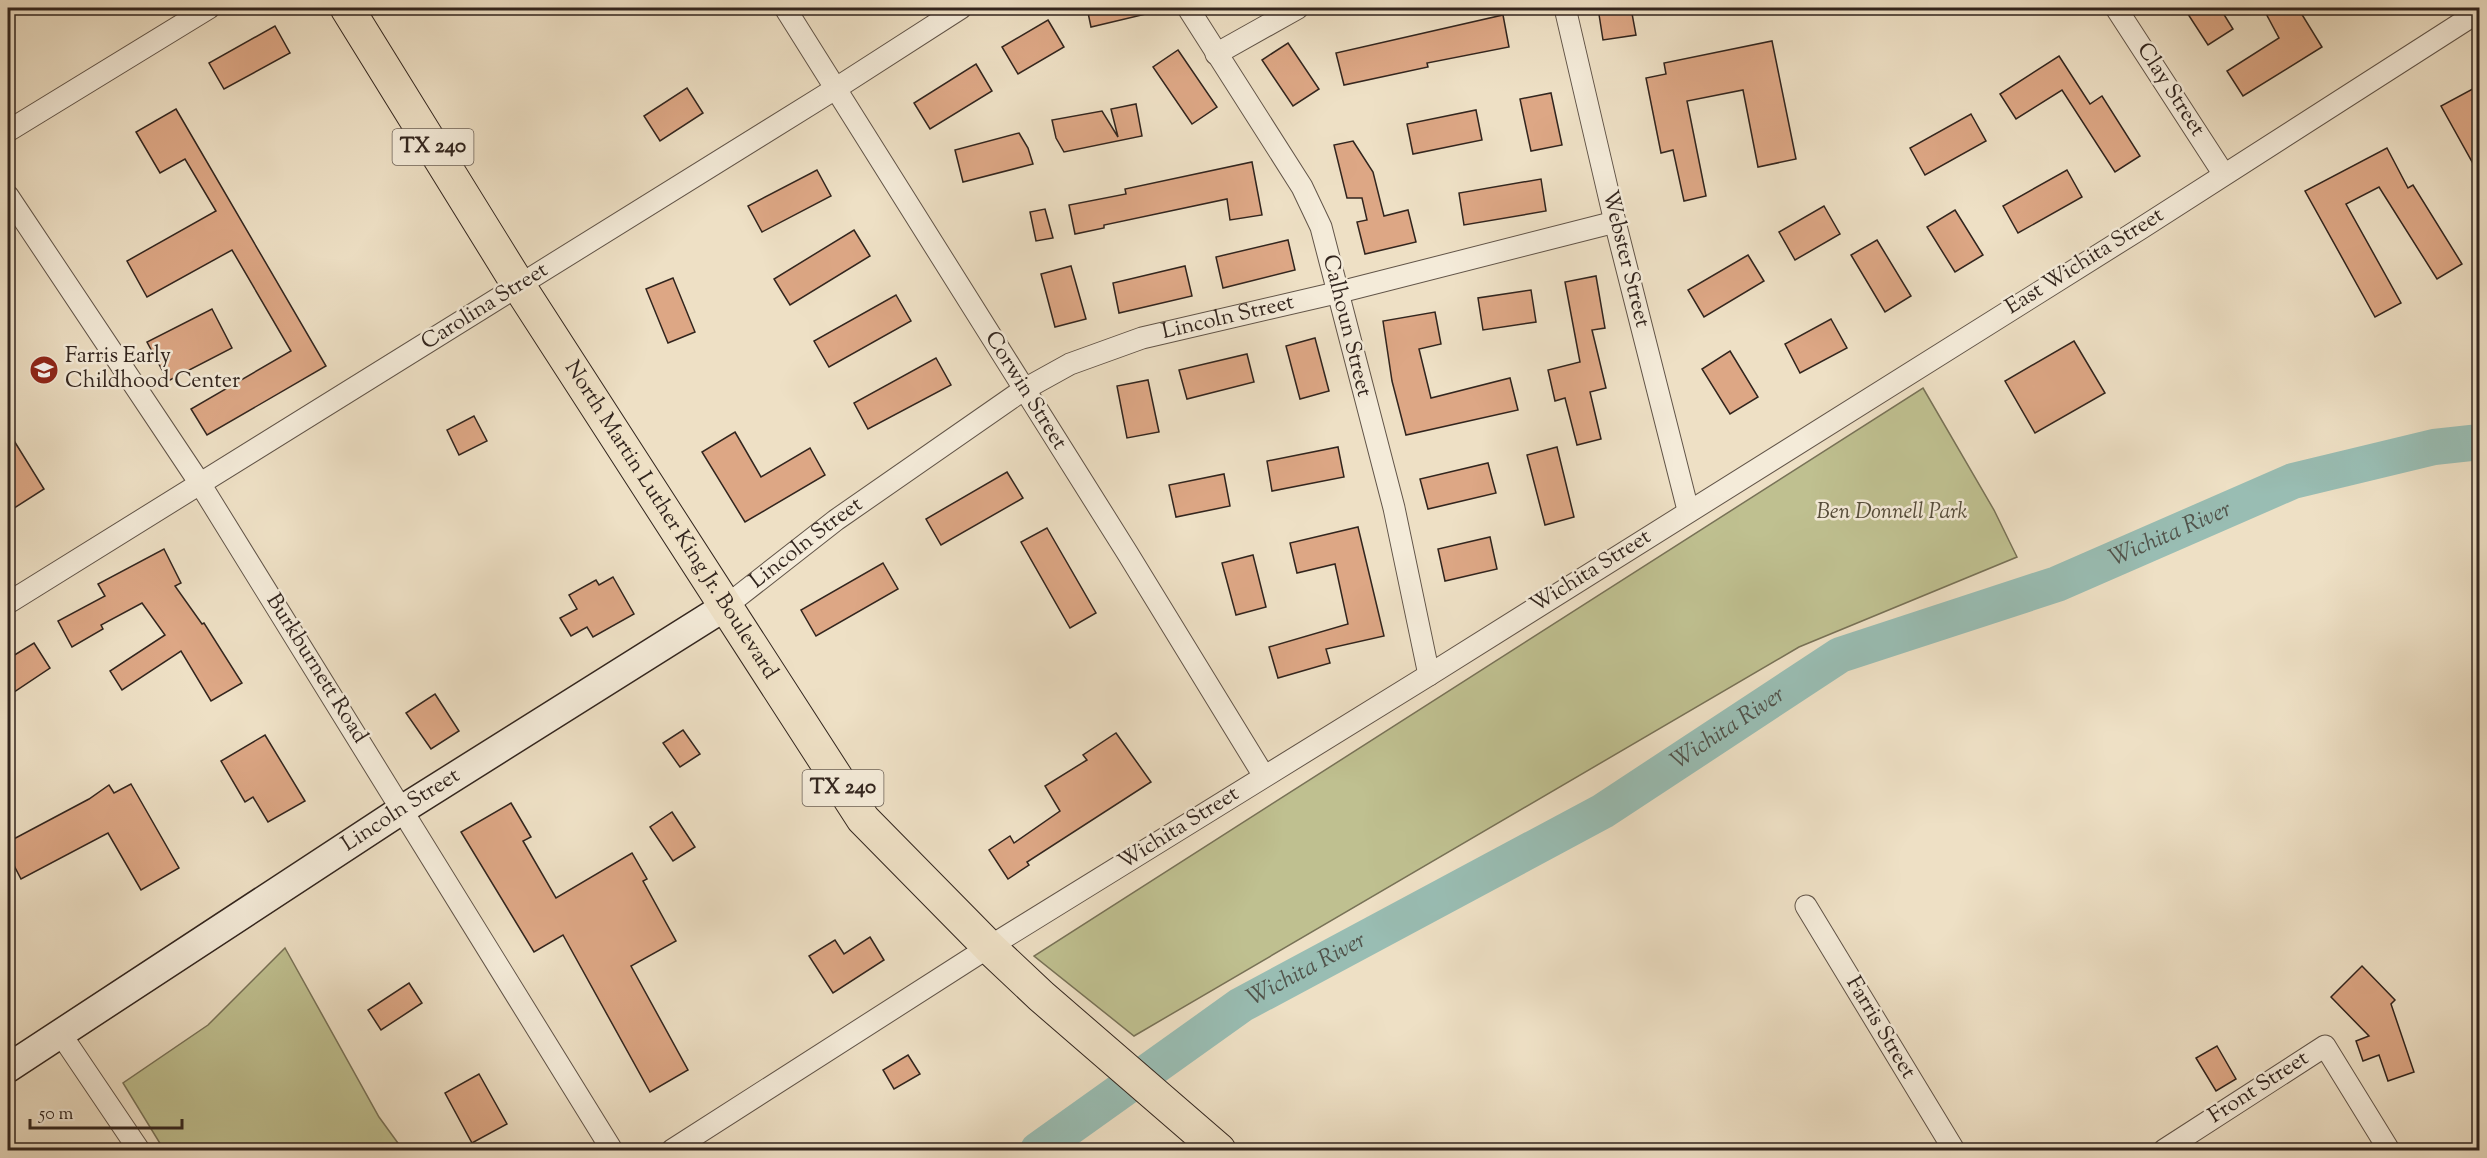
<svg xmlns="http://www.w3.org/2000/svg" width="2487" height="1158" font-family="'Sorts Mill Goudy',serif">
<rect width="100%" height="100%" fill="#eee0c5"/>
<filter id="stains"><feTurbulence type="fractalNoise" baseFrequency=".00333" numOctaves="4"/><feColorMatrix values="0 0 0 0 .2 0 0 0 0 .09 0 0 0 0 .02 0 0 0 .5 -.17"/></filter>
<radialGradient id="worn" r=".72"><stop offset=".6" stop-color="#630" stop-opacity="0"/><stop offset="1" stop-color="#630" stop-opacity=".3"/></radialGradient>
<g fill="#bfc090" stroke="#787257" stroke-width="1.5">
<path d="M 1923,388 L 1994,510 L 2017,557 L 1799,647 L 1134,1036 L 1034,956 Z"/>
<path d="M 285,948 L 379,1117 L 403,1150 L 164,1150 L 123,1083 L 208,1025 Z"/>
</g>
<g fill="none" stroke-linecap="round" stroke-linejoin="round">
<path stroke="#99bdb3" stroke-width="36" id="s1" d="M 1038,1150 L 1241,1005 L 1603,811 L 1840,655 L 2057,584 L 2293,481 L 2434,447 L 2480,442"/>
</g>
<g fill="#dda785" stroke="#32251e" stroke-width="1.5">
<path d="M 1087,8 L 1145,8 L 1146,14 L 1091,27 Z"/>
<path d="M 1598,8 L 1631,8 L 1636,35 L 1603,40 Z"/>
<path d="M 2184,8 L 2220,8 L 2233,29 L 2208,45 Z"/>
<path d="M 2263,8 L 2298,8 L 2322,47 L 2243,96 L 2227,71 L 2279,38 Z"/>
<path d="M 1503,15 L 1509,47 L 1427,63 L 1428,67 L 1344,85 L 1336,53 Z"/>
<path d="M 1048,20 L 1064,47 L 1018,74 L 1002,47 Z"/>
<path d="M 275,26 L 290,53 L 224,89 L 209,63 Z"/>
<path d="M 1772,41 L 1796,159 L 1758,167 L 1743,90 L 1687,101 L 1706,196 L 1684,201 L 1673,150 L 1661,153 L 1646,78 L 1666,74 L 1664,63 Z"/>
<path d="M 1288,43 L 1319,89 L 1293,106 L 1262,60 Z"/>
<path d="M 1178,50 L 1217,107 L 1192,124 L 1153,67 Z"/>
<path d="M 2059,56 L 2090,104 L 2102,96 L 2140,156 L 2115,172 L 2062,90 L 2016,119 L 2000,94 Z"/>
<path d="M 976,64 L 992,91 L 930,129 L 914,103 Z"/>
<path d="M 2480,85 L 2480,176 L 2441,106 Z"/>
<path d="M 687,88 L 703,113 L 660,141 L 644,116 Z"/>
<path d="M 1551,93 L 1562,145 L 1531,151 L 1520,99 Z"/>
<path d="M 1136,104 L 1142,136 L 1064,152 L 1056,138 L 1052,120 L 1102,111 L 1118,137 L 1111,109 Z"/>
<path d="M 176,109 L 326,366 L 207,435 L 191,409 L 291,351 L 232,250 L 147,297 L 127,261 L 216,211 L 185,159 L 160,173 L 136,132 Z"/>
<path d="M 1476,110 L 1482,140 L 1413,154 L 1407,124 Z"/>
<path d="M 1971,114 L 1986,141 L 1925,175 L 1910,148 Z"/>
<path d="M 1019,133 L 1028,148 L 1033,164 L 963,182 L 955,150 Z"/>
<path d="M 1353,141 L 1373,172 L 1384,216 L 1408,210 L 1416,242 L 1365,254 L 1357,222 L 1367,220 L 1362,198 L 1347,198 L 1334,145 Z"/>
<path d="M 2387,148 L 2408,188 L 2413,185 L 2462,264 L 2437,279 L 2379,187 L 2346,204 L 2401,303 L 2375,317 L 2305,191 Z"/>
<path d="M 1252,162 L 1262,215 L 1230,220 L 1227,199 L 1104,225 L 1104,228 L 1075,234 L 1069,205 L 1126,194 L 1125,189 Z"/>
<path d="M 817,170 L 831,196 L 762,232 L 748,206 Z"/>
<path d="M 2067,170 L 2082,197 L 2018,233 L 2003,206 Z"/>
<path d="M 1541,179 L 1546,211 L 1464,225 L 1459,193 Z"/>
<path d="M 1824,206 L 1840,234 L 1795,260 L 1779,232 Z"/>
<path d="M 1045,209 L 1053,238 L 1036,241 L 1030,212 Z"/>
<path d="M 1955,210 L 1983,255 L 1955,272 L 1927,227 Z"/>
<path d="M 854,230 L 870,256 L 790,305 L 774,279 Z"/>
<path d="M 1288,240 L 1295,270 L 1223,288 L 1216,257 Z"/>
<path d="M 1877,240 L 1911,296 L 1885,312 L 1851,255 Z"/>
<path d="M 1748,255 L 1764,281 L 1704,317 L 1688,290 Z"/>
<path d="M 1071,266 L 1086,319 L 1055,327 L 1041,274 Z"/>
<path d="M 1185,266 L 1192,296 L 1119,313 L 1113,283 Z"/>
<path d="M 1596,276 L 1605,328 L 1592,330 L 1606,388 L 1590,392 L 1601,439 L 1577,445 L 1565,398 L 1555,401 L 1548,370 L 1580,362 L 1565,282 Z"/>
<path d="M 673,278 L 695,332 L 668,343 L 646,289 Z"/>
<path d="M 1531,290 L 1536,322 L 1483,330 L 1478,298 Z"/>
<path d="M 896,295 L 911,321 L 829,367 L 814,341 Z"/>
<path d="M 212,309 L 232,348 L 168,381 L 147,342 Z"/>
<path d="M 1435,312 L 1441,344 L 1419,349 L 1431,398 L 1510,378 L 1518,410 L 1406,435 L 1392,381 L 1383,321 Z"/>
<path d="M 1831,319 L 1847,348 L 1800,373 L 1785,344 Z"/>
<path d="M 1315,338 L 1329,391 L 1300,399 L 1286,346 Z"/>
<path d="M 2074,341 L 2105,393 L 2035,433 L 2005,381 Z"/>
<path d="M 1730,351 L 1758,397 L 1730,414 L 1702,369 Z"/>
<path d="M 1247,354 L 1254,382 L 1187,399 L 1179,370 Z"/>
<path d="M 936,358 L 951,385 L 868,429 L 854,403 Z"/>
<path d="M 1148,380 L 1159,432 L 1127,438 L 1117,386 Z"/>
<path d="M 474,416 L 487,441 L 459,455 L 447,430 Z"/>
<path d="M 8,431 L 44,489 L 8,512 Z"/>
<path d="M 735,432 L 761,477 L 810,448 L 825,475 L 745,522 L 702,452 Z"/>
<path d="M 1338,447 L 1344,477 L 1272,491 L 1267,461 Z"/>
<path d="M 1557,447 L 1574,517 L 1545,525 L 1527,455 Z"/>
<path d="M 1488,463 L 1496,493 L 1428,509 L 1420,479 Z"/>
<path d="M 1007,472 L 1023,498 L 941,545 L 926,519 Z"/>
<path d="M 1224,474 L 1230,506 L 1176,517 L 1169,485 Z"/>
<path d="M 1358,527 L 1384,636 L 1326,649 L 1330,663 L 1278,678 L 1269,647 L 1348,624 L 1335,564 L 1297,573 L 1290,543 Z"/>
<path d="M 1047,528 L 1096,613 L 1070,628 L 1021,542 Z"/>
<path d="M 1490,537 L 1497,569 L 1445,581 L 1438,549 Z"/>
<path d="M 164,549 L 181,583 L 175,586 L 202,624 L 204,623 L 242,683 L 211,701 L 181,651 L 122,690 L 110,671 L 165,635 L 142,603 L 101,625 L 103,629 L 72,647 L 58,621 L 105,596 L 98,584 Z"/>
<path d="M 1253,555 L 1266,607 L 1236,615 L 1222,563 Z"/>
<path d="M 883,563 L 898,589 L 816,636 L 801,610 Z"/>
<path d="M 613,577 L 634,614 L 593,637 L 587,627 L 571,636 L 560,618 L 577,609 L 569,595 L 596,580 L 599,585 Z"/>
<path d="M 34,643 L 50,668 L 8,696 L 8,659 Z"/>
<path d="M 435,694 L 459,731 L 431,749 L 406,713 Z"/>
<path d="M 683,730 L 700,754 L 680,767 L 663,743 Z"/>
<path d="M 1116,733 L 1151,782 L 1027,862 L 1029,865 L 1008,879 L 989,850 L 1010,836 L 1014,843 L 1060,811 L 1045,786 L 1087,760 L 1083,755 Z"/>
<path d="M 265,735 L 305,801 L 268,822 L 253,797 L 245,802 L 221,761 Z"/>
<path d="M 131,784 L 179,868 L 141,890 L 108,833 L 21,879 L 8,854 L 8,842 L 89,799 L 109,785 L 114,793 Z"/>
<path d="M 511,803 L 531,837 L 523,841 L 556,898 L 632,853 L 647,879 L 643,881 L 676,941 L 631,966 L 688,1070 L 650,1092 L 563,935 L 534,952 L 461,832 Z"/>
<path d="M 672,812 L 695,847 L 673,861 L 650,827 Z"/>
<path d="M 870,937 L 884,960 L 833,993 L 809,956 L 835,940 L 844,954 Z"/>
<path d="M 2362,966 L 2395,1000 L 2391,1004 L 2414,1072 L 2388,1081 L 2379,1055 L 2363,1061 L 2356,1041 L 2369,1036 L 2331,997 Z"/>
<path d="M 409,983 L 422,1003 L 381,1030 L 368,1010 Z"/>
<path d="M 2217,1046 L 2236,1079 L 2216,1091 L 2196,1058 Z"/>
<path d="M 908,1055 L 920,1074 L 894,1089 L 883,1070 Z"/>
<path d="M 479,1074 L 507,1124 L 472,1143 L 445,1093 Z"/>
</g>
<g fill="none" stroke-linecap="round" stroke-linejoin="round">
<g stroke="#615448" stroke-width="23">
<g id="street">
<path d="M 785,8 L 1128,554 L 1264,776"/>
<path d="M 1188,8 L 1302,187 L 1321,227 L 1394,508 L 1429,675"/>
<path d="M 1565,8 L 1615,222 L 1688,510"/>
<path d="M 2116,8 L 2223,173"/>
<path d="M 1216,54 L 1298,8"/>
<path d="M 8,131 L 209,8"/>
<path d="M 8,196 L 199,482 L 612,1150"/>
<path d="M 8,603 L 835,89 L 961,8"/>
<path id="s2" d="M 726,606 L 836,520 L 1023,390 L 1070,364 L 1142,338 L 1340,292 L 1615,222"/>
<path d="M 1806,906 L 1954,1150"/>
<path d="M 60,1033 L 139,1150"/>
<path d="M 672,1150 L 989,947 L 1429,675 L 2140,229 L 2480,11"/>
<path d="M 2164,1150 L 2325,1046 L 2389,1150"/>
</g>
</g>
<g stroke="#32251e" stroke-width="31">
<g id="secondary">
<path id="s3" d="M 8,1068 L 403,809 L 726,606"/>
</g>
</g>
<g stroke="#32251e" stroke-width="35">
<g id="primary">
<path id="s4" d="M 347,8 L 519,286 L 863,819 L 989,947 L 1041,996 L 1219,1150"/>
</g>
</g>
<use href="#street" stroke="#f4ebd9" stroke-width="21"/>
<use href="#secondary" stroke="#f4ebd9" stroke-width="28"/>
<use href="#primary" stroke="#eee0c5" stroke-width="33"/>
</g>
<defs>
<g id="school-disc" transform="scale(1.5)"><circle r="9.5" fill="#8f2418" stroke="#f4ebd9"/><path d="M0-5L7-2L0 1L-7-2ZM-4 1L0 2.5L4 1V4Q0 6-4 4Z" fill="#fff"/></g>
</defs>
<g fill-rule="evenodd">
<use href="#school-disc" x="44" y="370"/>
</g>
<g text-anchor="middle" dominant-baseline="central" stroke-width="5" stroke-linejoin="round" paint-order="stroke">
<g fill="#f4ebd9" stroke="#6c6056" stroke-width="1.5">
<rect x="392.5" y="129" width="81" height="36" rx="4.5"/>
<rect x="802.5" y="770" width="81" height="36" rx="4.5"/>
</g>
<g font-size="21" font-weight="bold" fill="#32251e">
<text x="433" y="147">TX 240</text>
<text x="843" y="788">TX 240</text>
</g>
<g font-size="22" fill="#32251e" stroke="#f4ebd9">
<text transform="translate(2170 90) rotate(57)">Clay Street</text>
<text transform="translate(1625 259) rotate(76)">Webster Street</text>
<text transform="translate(2085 262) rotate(-32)">East Wichita Street</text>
<text transform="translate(485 307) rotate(-32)">Carolina Street</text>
<text stroke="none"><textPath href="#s2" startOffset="586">Lincoln Street</textPath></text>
<text transform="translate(1346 326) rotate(76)">Calhoun Street</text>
<text transform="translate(1025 391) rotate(58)">Corwin Street</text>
<text stroke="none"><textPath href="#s4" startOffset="606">North Martin Luther King Jr. Boulevard</textPath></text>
<text stroke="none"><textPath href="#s2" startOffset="102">Lincoln Street</textPath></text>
<text transform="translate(1591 572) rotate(-32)">Wichita Street</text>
<text transform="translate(316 669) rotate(58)">Burkburnett Road</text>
<text stroke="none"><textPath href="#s3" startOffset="470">Lincoln Street</textPath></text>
<text transform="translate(1179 829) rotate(-32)">Wichita Street</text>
<text transform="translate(1880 1028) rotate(59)">Farris Street</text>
<text transform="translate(2259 1088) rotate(-33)">Front Street</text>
</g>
<g font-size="22" fill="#32251e" stroke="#f4ebd9" text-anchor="start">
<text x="65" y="357">Farris Early<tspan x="65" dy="25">Childhood Center</tspan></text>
</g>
<g font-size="22" font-style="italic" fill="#554c3a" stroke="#f4ebd9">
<text x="1892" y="513">Ben Donnell Park</text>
</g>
<g font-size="24" font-style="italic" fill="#51534b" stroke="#f4ebd9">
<text stroke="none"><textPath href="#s1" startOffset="1296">Wichita River</textPath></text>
<text stroke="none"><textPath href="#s1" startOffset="810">Wichita River</textPath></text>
<text stroke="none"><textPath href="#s1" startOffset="324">Wichita River</textPath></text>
</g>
</g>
<rect width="2487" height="1158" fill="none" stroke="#eee0c5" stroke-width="30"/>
<rect x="9" y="9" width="2469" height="1140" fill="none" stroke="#32251e" stroke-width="3"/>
<rect x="15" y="15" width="2457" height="1128" fill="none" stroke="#32251e" stroke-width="1.5"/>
<path d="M30 1119v9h152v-9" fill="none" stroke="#32251e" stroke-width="3"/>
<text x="39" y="1119" font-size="18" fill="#32251e" stroke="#f4ebd9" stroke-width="4.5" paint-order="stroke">50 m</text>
<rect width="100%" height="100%" filter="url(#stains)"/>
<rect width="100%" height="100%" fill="url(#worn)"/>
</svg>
